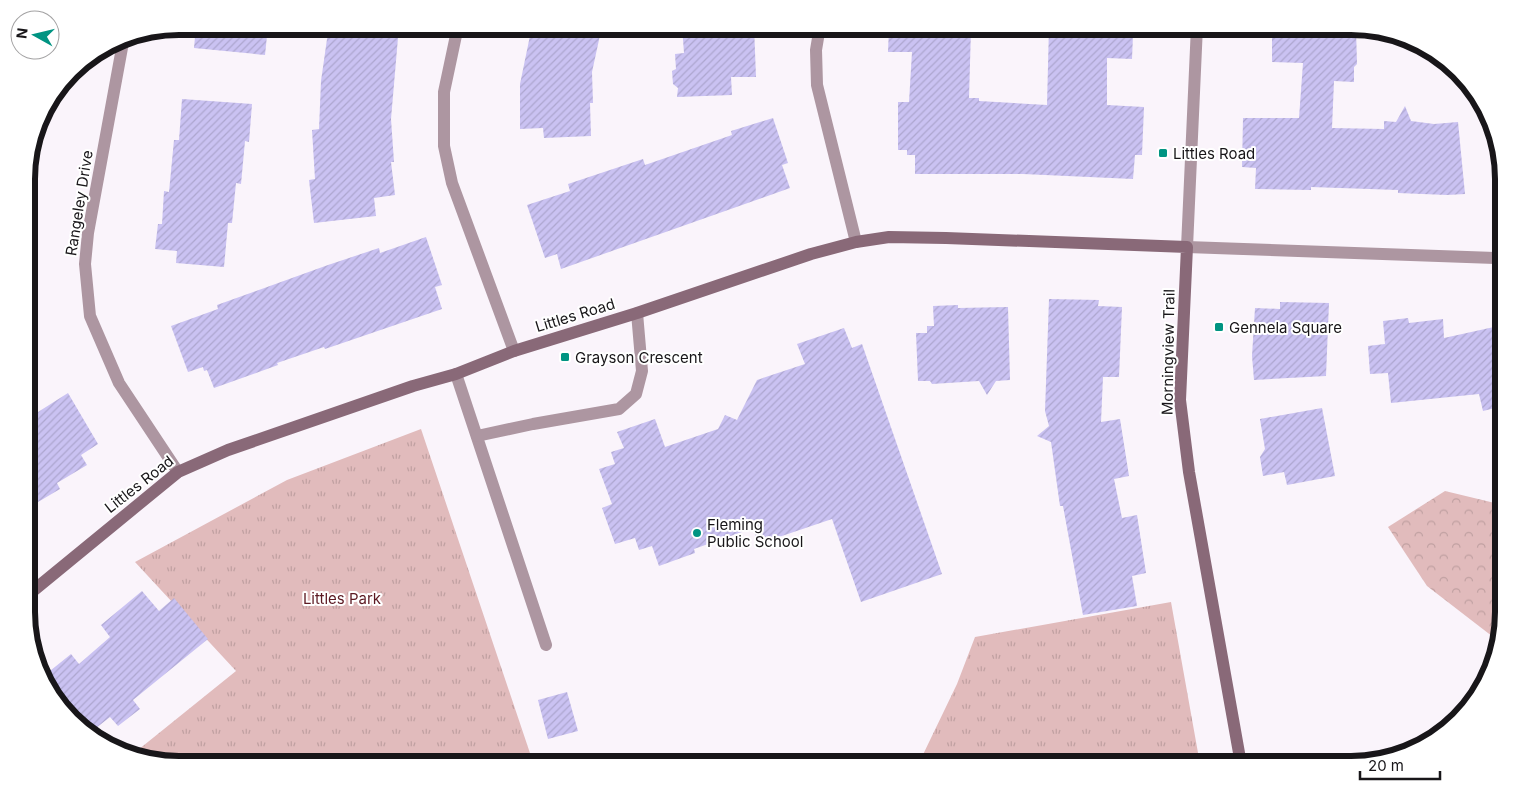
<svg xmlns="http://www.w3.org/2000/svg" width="1530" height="791" font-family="Inter,sans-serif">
<defs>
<pattern id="forest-crowns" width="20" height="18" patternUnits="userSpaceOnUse" patternTransform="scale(1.25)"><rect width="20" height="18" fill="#e1bbbc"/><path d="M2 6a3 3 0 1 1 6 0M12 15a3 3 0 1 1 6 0" fill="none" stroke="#c0a0a1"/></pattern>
<pattern id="park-tufts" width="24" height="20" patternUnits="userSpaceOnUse" patternTransform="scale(1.25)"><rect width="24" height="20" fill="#e1bbbc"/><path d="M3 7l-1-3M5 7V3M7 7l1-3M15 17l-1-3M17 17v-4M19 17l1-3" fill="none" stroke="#c0a0a1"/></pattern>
<pattern id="building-hatch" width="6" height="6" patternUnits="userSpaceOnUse" patternTransform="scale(1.25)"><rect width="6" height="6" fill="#cac2f2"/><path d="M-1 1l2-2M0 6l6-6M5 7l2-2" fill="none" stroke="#ada6cf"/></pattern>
</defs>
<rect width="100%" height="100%" fill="#faf4fb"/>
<path fill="url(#forest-crowns)" d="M 1445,491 L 1503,505 L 1504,612 L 1497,640 L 1427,586 L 1388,527 Z"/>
<g fill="url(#park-tufts)">
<path d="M 421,429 L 534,765 L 179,765 L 133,754 L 236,671 L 135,562 L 287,480 Z"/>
<path d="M 1171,602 L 1200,764 L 918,765 L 957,684 L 975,637 Z"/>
</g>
<g fill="url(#building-hatch)">
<path d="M 196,26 L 268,26 L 265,55 L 194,48 Z"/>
<path d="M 334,26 L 399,26 L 391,119 L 394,162 L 391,162 L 395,195 L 374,198 L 376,216 L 314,223 L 309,180 L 315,179 L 312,130 L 319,129 L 321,81 L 328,32 L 334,33 Z"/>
<path d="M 532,26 L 602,26 L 592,72 L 593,103 L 590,103 L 591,136 L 544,138 L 543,128 L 520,129 L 520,84 Z"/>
<path d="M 682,26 L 754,26 L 756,77 L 731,77 L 732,95 L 677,97 L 678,88 L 673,84 L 672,71 L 676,69 L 675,54 L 684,53 Z"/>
<path d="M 1049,26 L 1111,26 L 1111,34 L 1133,35 L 1132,59 L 1107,58 L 1107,105 L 1144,107 L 1142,155 L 1135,155 L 1133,179 L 1023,174 L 915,174 L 915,155 L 907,155 L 907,150 L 898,150 L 898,102 L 909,102 L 912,52 L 888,52 L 889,27 L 971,29 L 969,98 L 979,98 L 979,101 L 1047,105 Z"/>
<path d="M 1305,26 L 1356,28 L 1357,64 L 1354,67 L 1354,82 L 1334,81 L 1332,128 L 1384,129 L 1384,121 L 1396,122 L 1405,106 L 1411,121 L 1434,124 L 1458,122 L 1465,194 L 1447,195 L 1398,193 L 1398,190 L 1311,187 L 1311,190 L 1255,189 L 1256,168 L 1242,167 L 1243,118 L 1299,118 L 1303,63 L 1272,62 L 1272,36 L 1305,37 Z"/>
<path d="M 182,99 L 252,104 L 249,142 L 245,141 L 241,184 L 236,183 L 232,223 L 228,223 L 224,267 L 176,263 L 177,251 L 155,249 L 158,224 L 162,224 L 164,191 L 169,192 L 174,140 L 179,140 Z"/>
<path d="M 773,118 L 788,163 L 782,165 L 790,188 L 561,269 L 557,254 L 545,258 L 527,205 L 570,191 L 568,184 L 643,159 L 645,165 L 732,135 L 731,131 Z"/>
<path d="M 426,237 L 442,285 L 435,287 L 442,309 L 325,349 L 324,347 L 277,363 L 278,365 L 214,388 L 207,370 L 204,371 L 203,367 L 188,372 L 171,326 L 218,309 L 217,305 L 328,265 L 379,248 L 380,253 Z"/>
<path d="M 1049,299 L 1099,300 L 1098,306 L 1122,307 L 1119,377 L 1103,377 L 1101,422 L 1120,419 L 1129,476 L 1114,479 L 1122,518 L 1137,515 L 1146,573 L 1132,576 L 1137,606 L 1083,615 L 1063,506 L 1060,506 L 1051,442 L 1037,436 L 1049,426 L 1045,411 Z"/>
<path d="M 1280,302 L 1329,303 L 1326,376 L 1254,380 L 1252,356 L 1255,308 L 1280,309 Z"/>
<path d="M 958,305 L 958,308 L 1008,307 L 1010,380 L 996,381 L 987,395 L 979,381 L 932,384 L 930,381 L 918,381 L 916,333 L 927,333 L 927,326 L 934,326 L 933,306 Z"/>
<path d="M 1408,318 L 1409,323 L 1443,319 L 1444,338 L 1503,325 L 1503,406 L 1483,411 L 1479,394 L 1391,403 L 1388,373 L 1370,374 L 1368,346 L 1385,344 L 1383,321 Z"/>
<path d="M 844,328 L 852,348 L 862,344 L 942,574 L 861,602 L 832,519 L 758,544 L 753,528 L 694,549 L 695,553 L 659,566 L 652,546 L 639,550 L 635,538 L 615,544 L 602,508 L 612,504 L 599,469 L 615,464 L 611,452 L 624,448 L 617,432 L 655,419 L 665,447 L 718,429 L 725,415 L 737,420 L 757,380 L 805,364 L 797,344 Z"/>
<path d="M 68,393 L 98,444 L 81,455 L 87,465 L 57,483 L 60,489 L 38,502 L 27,485 L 27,419 Z"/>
<path d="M 1322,408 L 1335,476 L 1287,485 L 1284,472 L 1263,476 L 1260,457 L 1265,449 L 1260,419 Z"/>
<path d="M 142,591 L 159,611 L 174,598 L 208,639 L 133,700 L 140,709 L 118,726 L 110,717 L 91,732 L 58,705 L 45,675 L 71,654 L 79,664 L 110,637 L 101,625 Z"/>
<path d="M 567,692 L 578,731 L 548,739 L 538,700 Z"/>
</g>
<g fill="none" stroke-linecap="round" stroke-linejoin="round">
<g stroke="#ad96a1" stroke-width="12">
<path d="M 456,374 L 546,645"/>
<path d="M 477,436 L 533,424 L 619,409 L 636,394 L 642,371 L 637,313"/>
</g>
<g stroke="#ad96a1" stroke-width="12">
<path d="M 458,26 L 444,92 L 444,146 L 452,183 L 514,351"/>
<path d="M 820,26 L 816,50 L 817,85 L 856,242"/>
<path d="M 1197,26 L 1187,247 L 1495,258 L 1503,257"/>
<path d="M 124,37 L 88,233 L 85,264 L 90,316 L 119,383 L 178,472"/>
</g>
<path stroke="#896978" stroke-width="12" d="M 28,595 L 178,472 L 228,450 L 413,386 L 456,374 L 514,351 L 637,313 L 811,254 L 856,242 L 889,237 L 946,238 L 1187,247 L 1180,400 L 1189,472 L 1241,764"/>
</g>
<g fill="#009482" stroke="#fff" stroke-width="2">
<rect x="1158" y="148" width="10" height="10" rx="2.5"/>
<rect x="1214" y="322" width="10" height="10" rx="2.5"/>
<rect x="560" y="352" width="10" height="10" rx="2.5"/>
<circle cx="697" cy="533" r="5"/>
</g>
<g text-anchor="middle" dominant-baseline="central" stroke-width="4" stroke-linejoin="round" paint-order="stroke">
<g font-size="15" fill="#181619" stroke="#fff" text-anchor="start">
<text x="1173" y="153">Littles Road</text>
<text x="1229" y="327">Gennela Square</text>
<text x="575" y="357">Grayson Crescent</text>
<text x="707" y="524">Fleming<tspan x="707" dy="17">Public School</tspan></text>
</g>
<g font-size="15" fill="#181619" stroke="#fff">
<text transform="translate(79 203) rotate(-81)">Rangeley Drive</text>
<text transform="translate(575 315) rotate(-17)">Littles Road</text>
<text transform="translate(1168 352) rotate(-89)">Morningview Trail</text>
<text transform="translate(139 484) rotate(-38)">Littles Road</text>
</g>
<g font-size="15" fill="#5c1922" stroke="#fff">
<text x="342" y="598">Littles Park</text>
</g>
</g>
<path d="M0 0H1530V791H0ZM179 35H1351A144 144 0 0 1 1495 179V612A144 144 0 0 1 1351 756H179A144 144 0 0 1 35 612V179A144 144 0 0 1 179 35Z" fill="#fff" fill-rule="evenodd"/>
<path fill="none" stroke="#181619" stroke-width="6" d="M179 35H1351A144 144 0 0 1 1495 179V612A144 144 0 0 1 1351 756H179A144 144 0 0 1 35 612V179A144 144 0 0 1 179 35Z"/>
<g transform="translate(35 35) rotate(278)"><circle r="24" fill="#ffffff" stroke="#a3a2a3"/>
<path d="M0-4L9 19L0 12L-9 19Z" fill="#009482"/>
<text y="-8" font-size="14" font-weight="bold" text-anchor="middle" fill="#181619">N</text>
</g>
<path d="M1360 771v8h80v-8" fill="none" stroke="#181619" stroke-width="2.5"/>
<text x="1368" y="771" font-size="15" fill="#181619" stroke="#ffffff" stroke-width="4" paint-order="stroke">20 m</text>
</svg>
